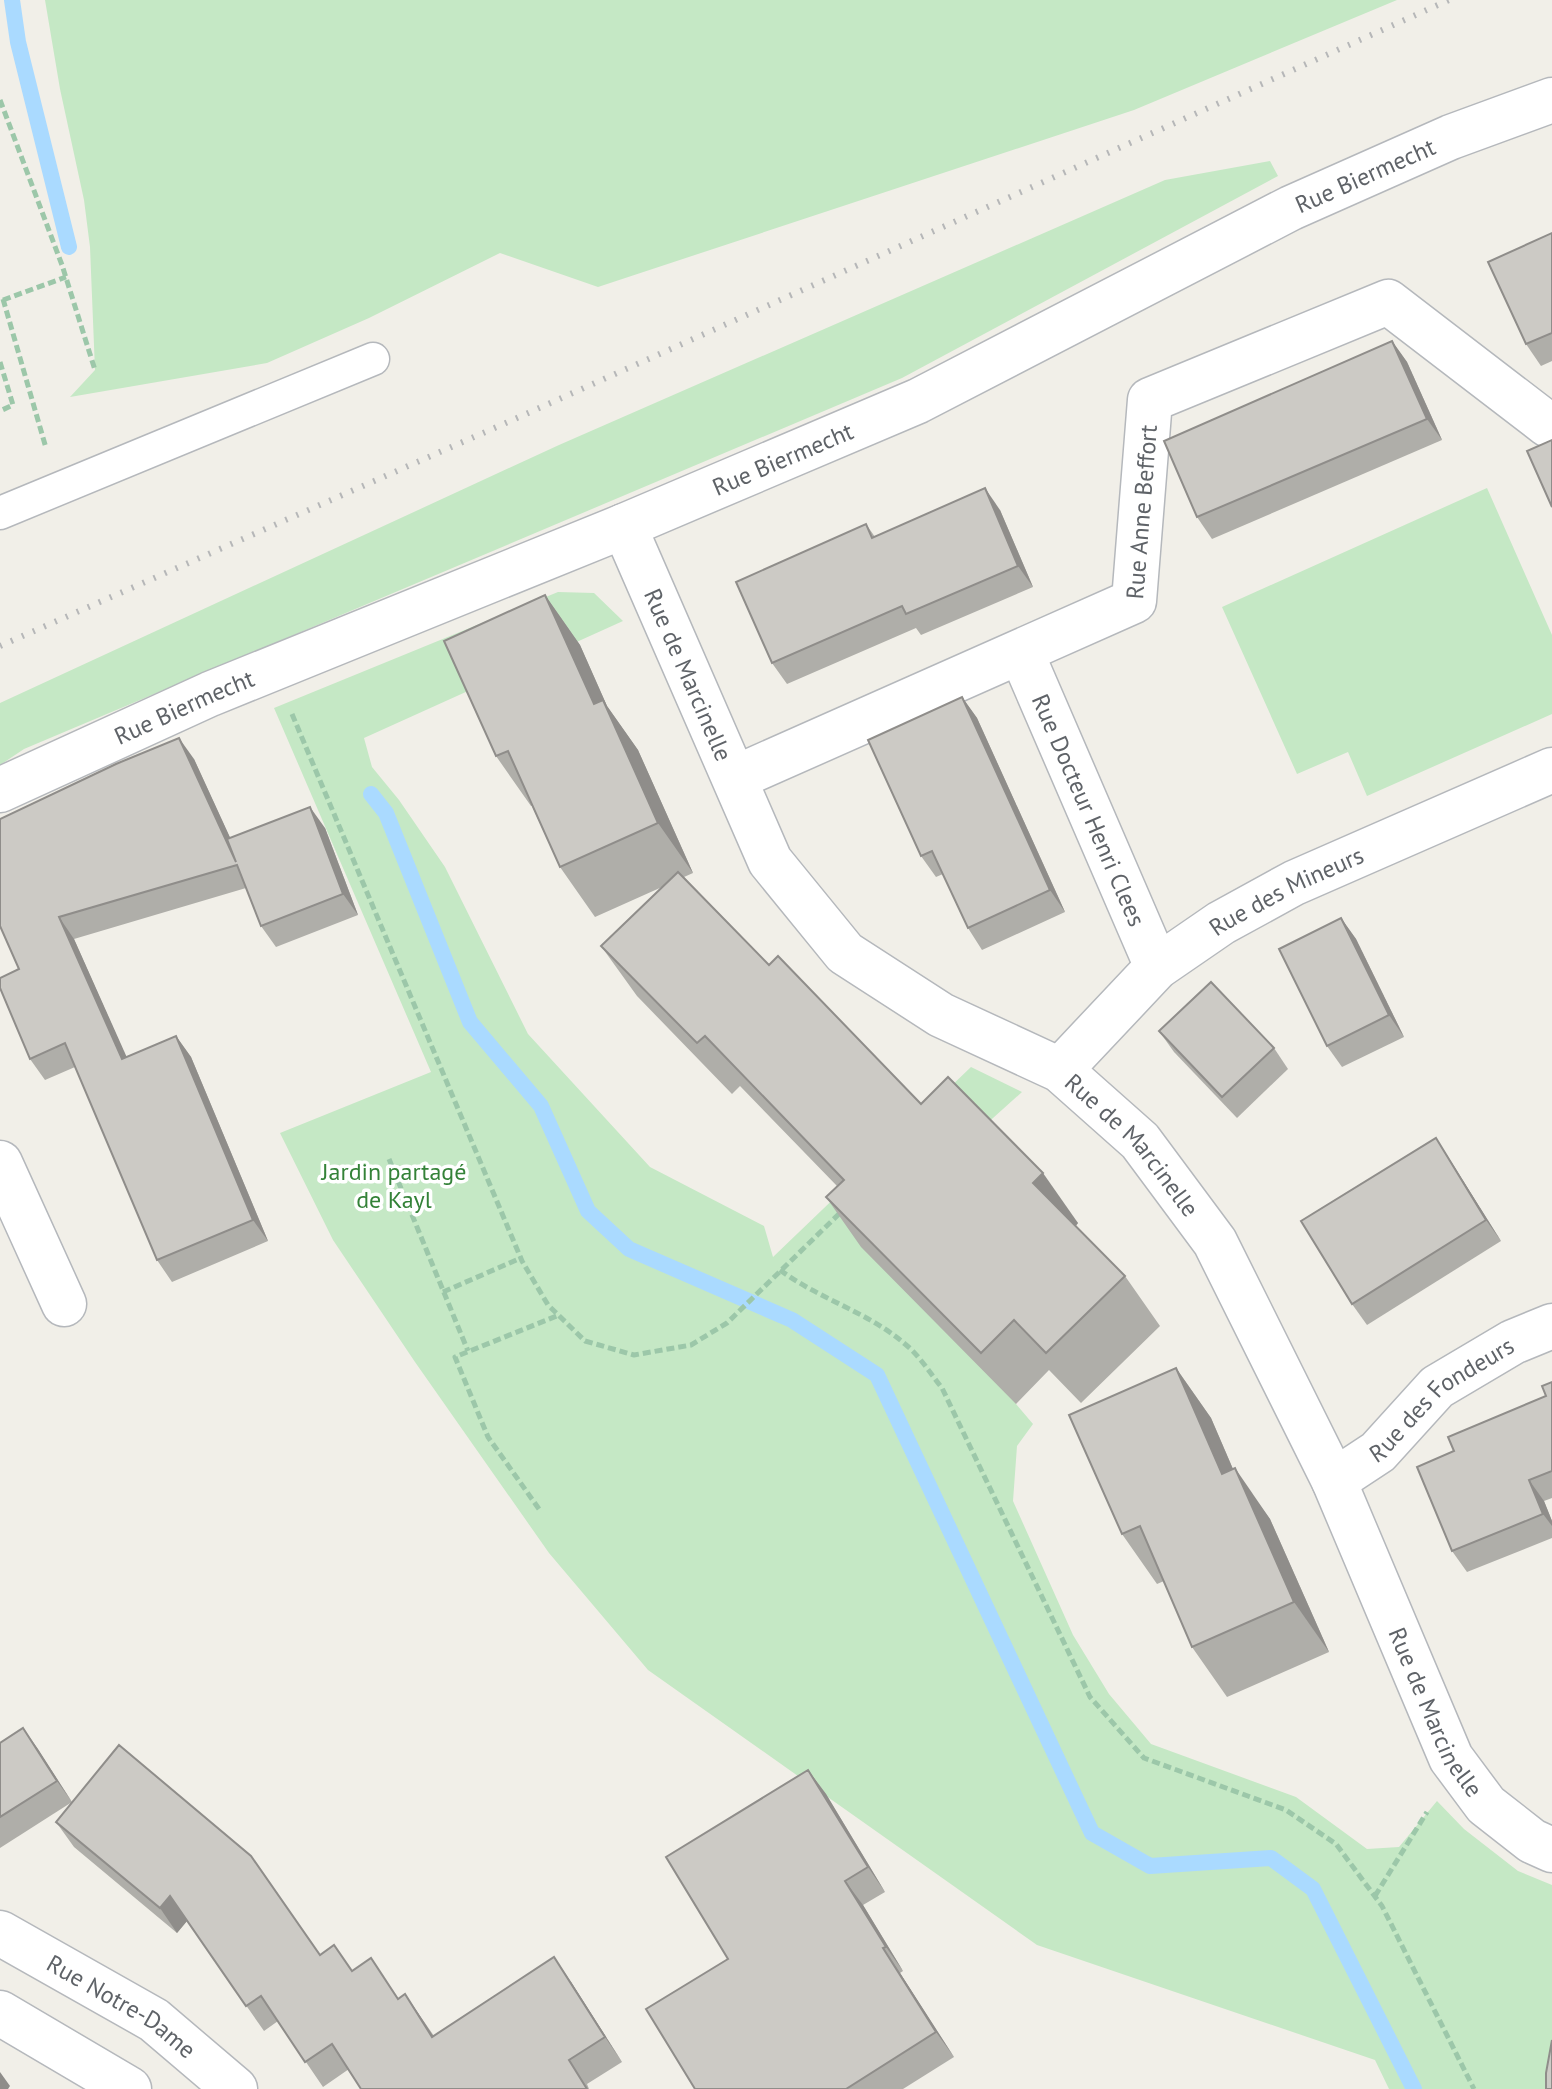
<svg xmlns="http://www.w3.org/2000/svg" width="1552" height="2089" font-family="'PT Sans',sans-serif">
<rect width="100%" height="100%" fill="#f1efe8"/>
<g fill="#c5e8c5">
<path d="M 45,0 L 1397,0 L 1134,110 L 598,287 L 500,253 L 369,318 L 267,363 L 70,397 L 95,370 L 90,247 L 84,200 L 60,89 Z"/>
<path d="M 1270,161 L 1278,176 L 902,378 L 24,749 L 0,765 L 0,703 L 559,445 L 1165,180 Z"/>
<path d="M 1487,488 L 1552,635 L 1552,714 L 1367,796 L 1348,752 L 1297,774 L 1222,607 Z"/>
<path d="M 558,592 L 594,593 L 623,621 L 364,738 L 372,767 L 399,800 L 445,867 L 528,1034 L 650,1167 L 764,1226 L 773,1257 L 971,1067 L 1022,1092 L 983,1127 L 1016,1404 L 1033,1424 L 1017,1446 L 1013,1501 L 1073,1635 L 1109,1694 L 1151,1744 L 1296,1797 L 1367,1849 L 1399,1847 L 1437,1801 L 1464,1829 L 1518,1871 L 1552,1885 L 1552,2089 L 1389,2089 L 1375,2060 L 1037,1945 L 648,1670 L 549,1553 L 415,1362 L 333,1240 L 280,1133 L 431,1072 L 274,708 Z"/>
</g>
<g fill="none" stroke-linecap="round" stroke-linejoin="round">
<g stroke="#aadaff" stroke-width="16">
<path d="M 12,0 L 18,42 L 69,247"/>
<path d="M 371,794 L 386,813 L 470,1022 L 541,1106 L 588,1211 L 629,1249 L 792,1320 L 877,1375 L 1092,1833 L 1150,1866 L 1271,1858 L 1313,1889 L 1414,2089"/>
</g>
<g stroke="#b5b8bc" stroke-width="35">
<path id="service" d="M 0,513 L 373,359"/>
</g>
<g stroke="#b5b8bc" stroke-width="47">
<g id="minor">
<path id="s1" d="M 624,526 L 770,861 L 845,953 L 941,1015 L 1060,1070 L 1140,1141 L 1215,1242 L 1334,1481 L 1451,1758 L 1486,1805 L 1532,1841 L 1552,1850"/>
<path id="s2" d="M 1021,652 L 1157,967"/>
<path id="s3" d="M 735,778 L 1134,601 L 1150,400 L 1388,302 L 1547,424 L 1552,422"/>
<path id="s4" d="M 0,790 L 210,694 L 624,526 L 918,401 L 1291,208 L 1451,137 L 1552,100"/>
<path id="s5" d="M 1060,1070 L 1157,967 L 1221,923 L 1294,883 L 1552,770"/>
<path d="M 0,1163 L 64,1304"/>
<path id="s6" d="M 1334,1481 L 1378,1452 L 1437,1387 L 1513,1342 L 1552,1326"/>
<path id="s7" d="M 0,1933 L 154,2020 L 235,2089"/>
<path d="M 0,2013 L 129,2089"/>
</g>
</g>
<g stroke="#9cc7a9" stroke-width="5" stroke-dasharray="8 4" stroke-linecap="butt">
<path d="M 0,100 L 62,265 L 95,370"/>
<path d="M 3,299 L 46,448"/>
<path d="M 3,300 L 66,277"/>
<path d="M 0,362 L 13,405 L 0,411"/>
<path d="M 292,714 L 522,1261 L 548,1305 L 585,1341 L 634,1355 L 691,1345 L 727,1323 L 841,1212"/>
<path d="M 389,1159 L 468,1351"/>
<path d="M 780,1270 C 819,1299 868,1312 905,1344 C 919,1355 930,1373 942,1388 L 1090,1697 L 1144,1758 L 1286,1810 L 1336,1844 L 1382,1906 L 1474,2089"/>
<path d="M 443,1292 L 521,1258"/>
<path d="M 539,1509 L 488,1437 L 455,1357 L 559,1315"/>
<path d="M 1375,1896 L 1427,1812"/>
</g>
<use href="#service" stroke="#fff" stroke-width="32"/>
<use href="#minor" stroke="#fff" stroke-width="44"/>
<path stroke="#b6b7b8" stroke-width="6" stroke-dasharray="2 10" stroke-linecap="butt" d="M 0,646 L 508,422 L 1449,0"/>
</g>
<g fill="#afaea9">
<path d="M 1552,233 L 1552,361 L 1541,366 L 1526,344 Z"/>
<path d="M 1392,341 L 1407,362 L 1442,440 L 1212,539 L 1197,517 Z"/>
<path d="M 1000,510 L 1033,587 L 921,635 L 916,628 L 787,684 L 772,663 L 866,524 L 875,537 Z"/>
<path d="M 545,595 L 580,645 L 607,706 L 638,750 L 693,873 L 684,877 L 769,965 L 921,1104 L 1078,1223 L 1076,1226 L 1125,1276 L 1160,1326 L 1081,1403 L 1049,1370 L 1016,1404 L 861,1247 L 826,1197 L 837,1186 L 740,1086 L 732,1094 L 637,996 L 601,946 L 662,887 L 595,917 L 560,867 L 532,806 L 531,806 L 496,756 Z"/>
<path d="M 962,697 L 977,718 L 1065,912 L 982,950 L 968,928 L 943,874 L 936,877 L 921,856 Z"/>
<path d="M 194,759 L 230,838 L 325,828 L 358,915 L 276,947 L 261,926 L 246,888 L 74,939 L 126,1057 L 176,1036 L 191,1057 L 268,1241 L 172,1282 L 157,1260 L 75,1067 L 45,1080 L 30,1059 L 19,969 L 0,926 Z"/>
<path d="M 1341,918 L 1356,939 L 1404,1037 L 1342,1067 L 1327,1046 Z"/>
<path d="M 1159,1031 L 1274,1048 L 1288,1069 L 1237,1118 L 1174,1052 Z"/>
<path d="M 1450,1160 L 1501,1241 L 1367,1325 L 1352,1304 Z"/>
<path d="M 1176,1368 L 1211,1418 L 1233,1469 L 1270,1519 L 1329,1652 L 1227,1697 L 1192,1647 L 1164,1581 L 1157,1584 L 1122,1534 Z"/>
<path d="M 1552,1382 L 1552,1498 L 1544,1501 L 1552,1521 L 1552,1538 L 1467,1572 L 1452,1551 L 1454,1451 L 1546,1396 Z"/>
<path d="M 23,1728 L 72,1802 L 0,1848 L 0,1743 Z"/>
<path d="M 808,1770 L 826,1794 L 885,1892 L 863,1905 L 903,1971 L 900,1973 L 954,2057 L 903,2089 L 695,2089 L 728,1959 Z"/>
<path d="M 56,1822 L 352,1971 L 399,1999 L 405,1994 L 434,2036 L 571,1982 L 622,2062 L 587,2084 L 589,2089 L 361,2089 L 349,2069 L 323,2087 L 278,2021 L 264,2031 L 187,1921 L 177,1933 L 74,1847 Z"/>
</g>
<g fill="#8f8d8a">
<path d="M 1392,341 L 1407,362 L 1442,440 L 1427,419 Z"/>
<path d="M 985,488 L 1000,510 L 1033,587 L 1018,566 Z"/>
<path d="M 545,595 L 580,645 L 607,706 L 638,750 L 693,873 L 658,823 L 594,704 Z"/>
<path d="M 962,697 L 977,718 L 1065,912 L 1050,890 Z"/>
<path d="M 179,738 L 194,759 L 251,883 L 236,862 Z"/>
<path d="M 310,807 L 325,828 L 358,915 L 343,894 Z"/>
<path d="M 59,917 L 74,939 L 137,1080 L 122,1059 Z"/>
<path d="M 1341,918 L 1356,939 L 1404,1037 L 1389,1015 Z"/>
<path d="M 176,1036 L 191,1057 L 268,1241 L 253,1220 Z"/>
<path d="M 1436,1138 L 1450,1160 L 1501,1241 L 1486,1220 Z"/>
<path d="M 1043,1173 L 1078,1223 L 1069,1233 L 1033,1183 Z"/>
<path d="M 1176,1368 L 1211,1418 L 1257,1525 L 1222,1474 Z"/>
<path d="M 1235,1468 L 1270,1519 L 1329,1652 L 1294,1602 Z"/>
<path d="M 1529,1480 L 1544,1501 L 1552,1521 L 1552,1526 L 1543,1514 Z"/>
<path d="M 23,1728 L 38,1749 L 72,1802 L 57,1781 Z"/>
<path d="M 808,1770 L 826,1794 L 885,1892 L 868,1867 Z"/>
<path d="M 845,1881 L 863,1905 L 903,1971 L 886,1947 Z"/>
<path d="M 170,1896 L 187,1921 L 177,1933 L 160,1908 Z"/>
<path d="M 883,1948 L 900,1973 L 954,2057 L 936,2032 Z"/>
<path d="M 554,1957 L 571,1982 L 622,2062 L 605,2037 Z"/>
<path d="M 405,1994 L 422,2019 L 450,2062 L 432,2037 Z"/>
<path d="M 0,2072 L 10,2086 L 8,2089 L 0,2089 Z"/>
</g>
<g fill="#cccac5" stroke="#8f8d8a" stroke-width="2">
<path d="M 1552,233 L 1552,333 L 1526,344 L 1488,262 Z"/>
<path d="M 1392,341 L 1427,419 L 1197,517 L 1164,441 Z"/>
<path d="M 1552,440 L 1552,507 L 1527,451 Z"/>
<path d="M 985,488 L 1018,566 L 906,614 L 902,606 L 772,663 L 736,582 L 866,524 L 872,538 Z"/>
<path d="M 545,595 L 594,704 L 603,700 L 658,823 L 560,867 L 508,751 L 496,756 L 444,641 Z"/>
<path d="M 962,697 L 1050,890 L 968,928 L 932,851 L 921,856 L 868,740 Z"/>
<path d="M 179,738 L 236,862 L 227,839 L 310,807 L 343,894 L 261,926 L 237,865 L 59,917 L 122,1059 L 176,1036 L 253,1220 L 157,1260 L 65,1043 L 30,1059 L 0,988 L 0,978 L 19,969 L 0,926 L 0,819 L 116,764 Z"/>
<path d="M 678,872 L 769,965 L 778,956 L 921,1104 L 948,1077 L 1043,1173 L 1033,1183 L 1125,1276 L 1046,1353 L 1014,1320 L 981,1353 L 826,1197 L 844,1180 L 705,1036 L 697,1043 L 601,946 Z"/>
<path d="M 1341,918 L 1389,1015 L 1327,1046 L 1279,949 Z"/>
<path d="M 1211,982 L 1274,1048 L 1222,1097 L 1159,1031 Z"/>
<path d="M 1436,1138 L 1486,1220 L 1352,1304 L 1301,1221 Z"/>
<path d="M 1176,1368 L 1222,1474 L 1235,1468 L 1294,1602 L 1192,1647 L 1140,1526 L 1122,1534 L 1069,1415 Z"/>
<path d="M 1552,1382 L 1552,1471 L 1529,1480 L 1543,1514 L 1452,1551 L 1417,1467 L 1454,1451 L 1448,1437 L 1546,1396 L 1542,1386 Z"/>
<path d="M 23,1728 L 57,1781 L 0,1817 L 0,1743 Z"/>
<path d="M 119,1745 L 251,1856 L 320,1955 L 334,1945 L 352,1971 L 371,1958 L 398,1999 L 405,1994 L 432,2037 L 554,1957 L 605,2037 L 569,2060 L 587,2089 L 361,2089 L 332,2044 L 305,2062 L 261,1996 L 246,2006 L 170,1896 L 160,1908 L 56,1822 Z"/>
<path d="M 808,1770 L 868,1867 L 845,1881 L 886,1947 L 883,1948 L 936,2032 L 846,2089 L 695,2089 L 646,2009 L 728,1959 L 666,1857 Z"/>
<path d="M 1552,2040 L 1552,2089 L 1546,2089 L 1546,2073 Z"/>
</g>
<g text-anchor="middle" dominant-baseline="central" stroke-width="7" stroke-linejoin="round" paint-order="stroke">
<g font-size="24" fill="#5f6368" stroke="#fff">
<text stroke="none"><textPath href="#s4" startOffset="1498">Rue Biermecht</textPath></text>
<text stroke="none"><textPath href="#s4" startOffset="850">Rue Biermecht</textPath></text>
<text stroke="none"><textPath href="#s3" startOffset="526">Rue Anne Beffort</textPath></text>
<text stroke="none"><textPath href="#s1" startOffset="162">Rue de Marcinelle</textPath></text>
<text stroke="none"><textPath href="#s4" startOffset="202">Rue Biermecht</textPath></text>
<text stroke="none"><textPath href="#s2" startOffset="172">Rue Docteur Henri Clees</textPath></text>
<text stroke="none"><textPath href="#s5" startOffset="292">Rue des Mineurs</textPath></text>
<text stroke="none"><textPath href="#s1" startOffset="834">Rue de Marcinelle</textPath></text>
<text stroke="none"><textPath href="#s6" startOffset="136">Rue des Fondeurs</textPath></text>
<text stroke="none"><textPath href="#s1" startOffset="1482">Rue de Marcinelle</textPath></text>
<text stroke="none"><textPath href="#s7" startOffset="142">Rue Notre-Dame</textPath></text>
</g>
<g font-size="24" fill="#348238" stroke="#fff">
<text x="394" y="1171">Jardin partagé<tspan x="394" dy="28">de Kayl</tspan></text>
</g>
</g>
</svg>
